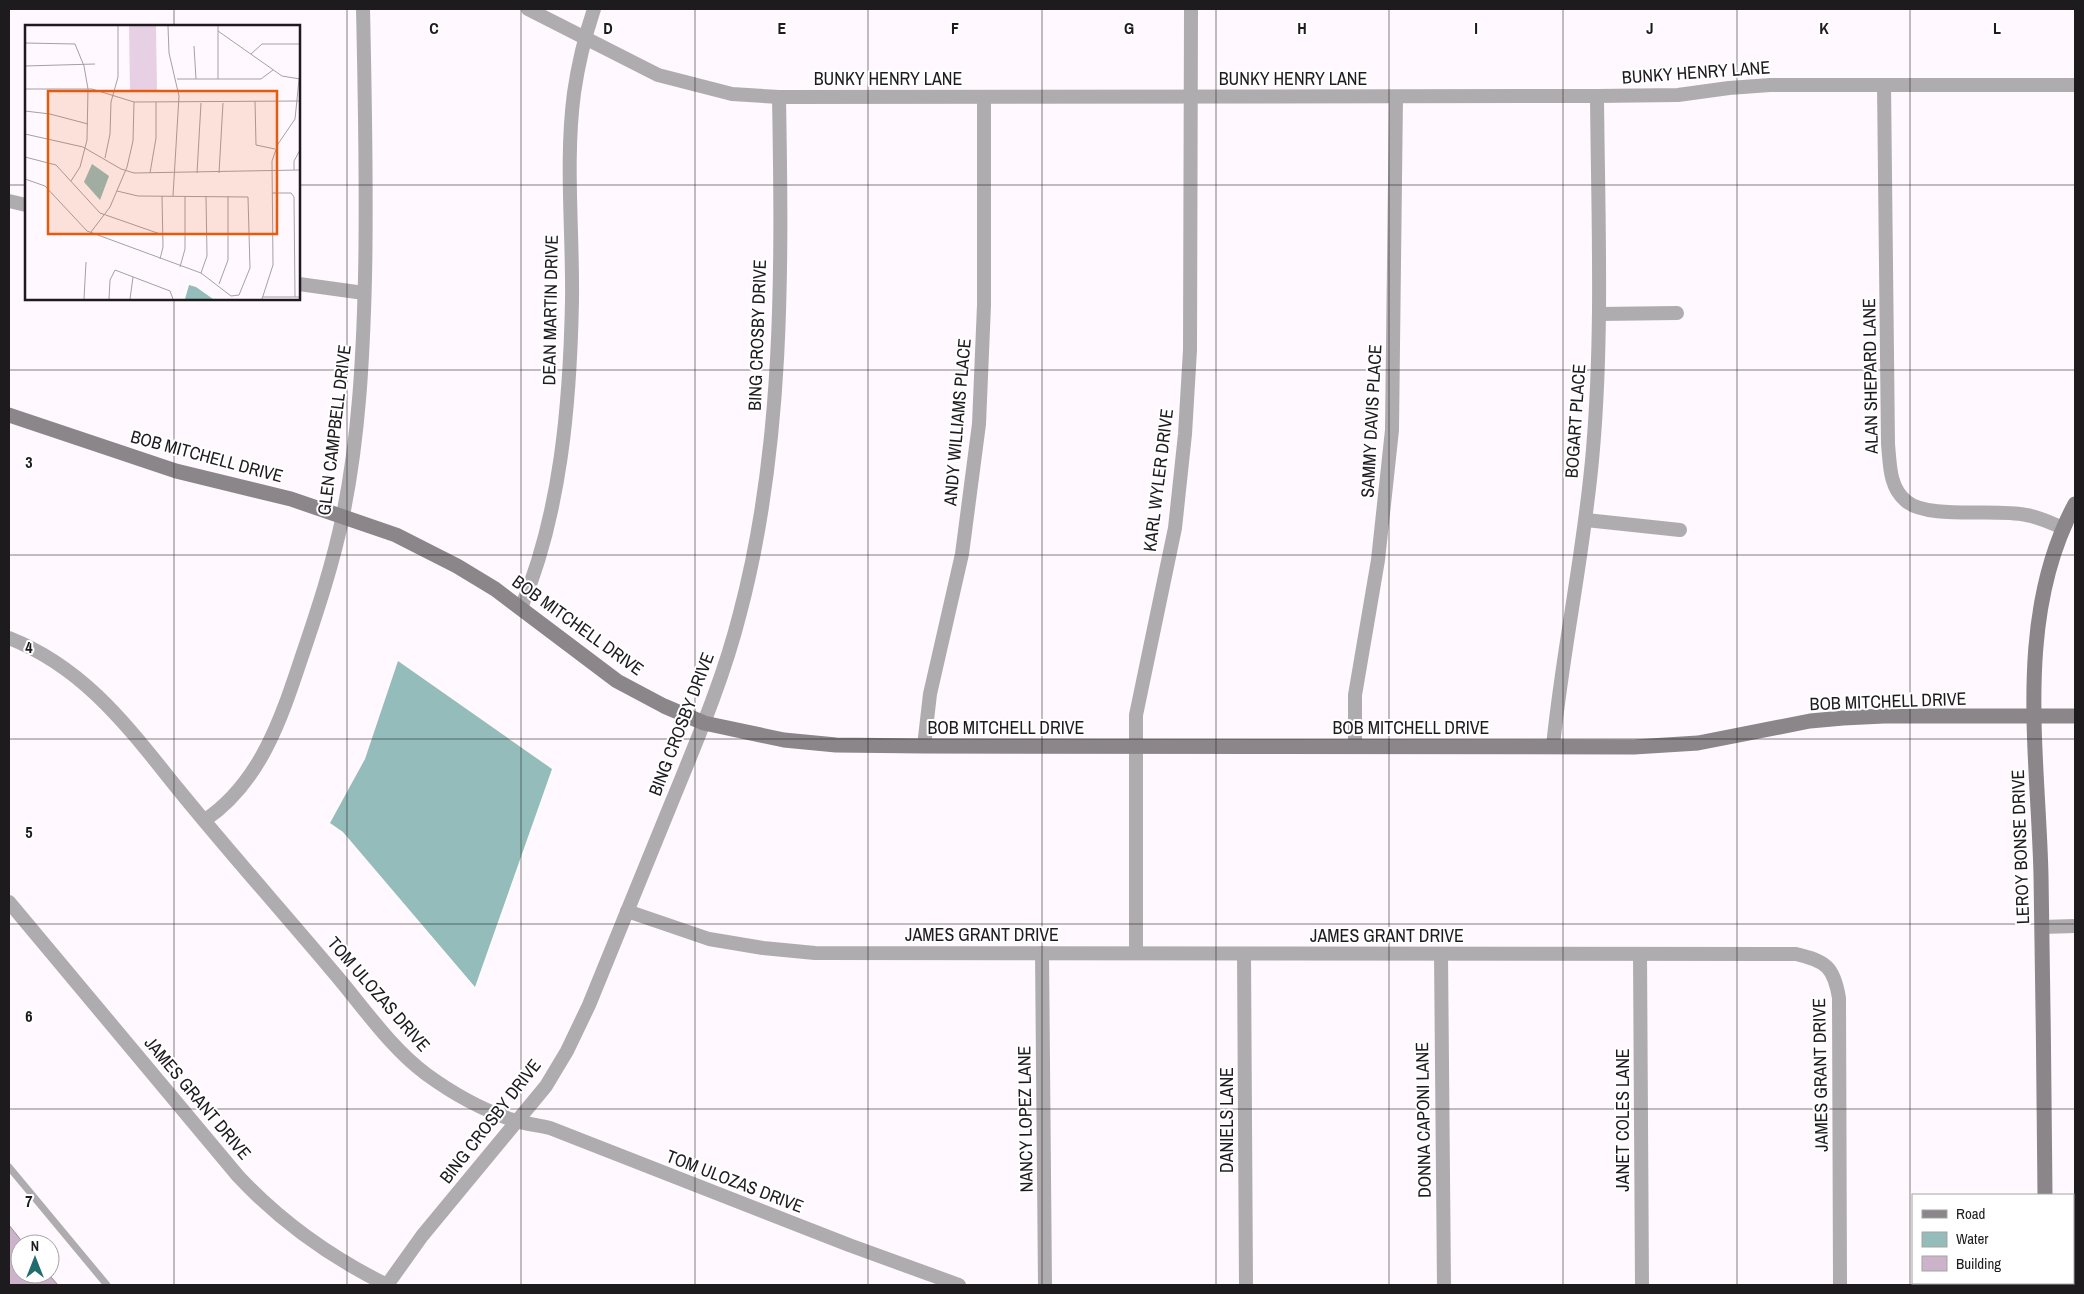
<svg xmlns="http://www.w3.org/2000/svg" width="2084" height="1294" font-family="'Archivo Narrow',sans-serif">
<rect width="100%" height="100%" fill="#fff8fe"/>
<path fill="#94bcbb" d="M 398,661 L 552,769 L 475,987 L 343,832 L 330,823 L 365,759 Z"/>
<path fill="#cdb3c9" stroke="#978e95" d="M 9,1225 L 24,1244 L 20,1244 L 20,1274 L 50,1274 L 50,1269 L 54,1274 L 51,1277 L 58,1285 L 9,1285 Z"/>
<g fill="none" stroke-linecap="round" stroke-linejoin="round">
<path stroke="#afacaf" stroke-width="7" d="M 9,1167 L 107,1285"/>
<g stroke="#afacaf" stroke-width="14">
<path d="M 528,9 L 658,75 L 732,94 L 779,97 L 1597,96 L 1678,95 L 1729,88 L 1770,85 L 2075,85"/>
<path d="M 1884,85 L 1888,444 C 1890,464 1889,487 1906,501 C 1928,520 1996,508 2026,515 C 2039,517 2051,523 2063,528"/>
<path d="M 9,201 L 26,205"/>
<path d="M 299,284 L 364,293"/>
<path d="M 1599,314 L 1677,313"/>
<path d="M 1586,520 L 1680,530"/>
<path d="M 521,608 C 561,513 570,403 572,301 C 573,232 565,161 574,93 C 578,65 585,36 594,9"/>
<path d="M 9,638 C 85,668 128,727 178,789 C 229,852 283,912 335,974 C 364,1008 390,1047 426,1074 C 452,1093 482,1110 513,1120 C 525,1124 538,1125 550,1128 L 849,1245 L 959,1285"/>
<path d="M 924,746 L 930,694 L 962,554 L 979,424 L 984,305 L 984,97"/>
<path d="M 1355,746 L 1355,695 L 1378,560 L 1392,430 L 1396,97"/>
<path d="M 1553,746 C 1563,646 1585,549 1593,449 C 1603,332 1598,214 1597,96"/>
<path d="M 205,820 C 260,783 281,719 301,659 C 317,612 333,564 343,515 C 359,437 363,357 365,278 C 367,188 365,98 363,9"/>
<path d="M 9,902 L 238,1176 C 281,1222 330,1257 387,1285 L 422,1236 L 546,1086 L 567,1051 L 589,1005 C 617,936 645,868 673,799 C 698,738 724,677 740,613 C 784,447 782,268 779,97"/>
<path d="M 627,911 L 709,939 L 763,948 L 815,953 L 1796,954 C 1826,961 1834,967 1839,998 L 1840,1285"/>
<path d="M 2042,927 L 2075,926"/>
<path d="M 1136,952 L 1136,715 L 1175,528 L 1185,434 L 1190,350 L 1191,9"/>
<path d="M 1042,953 L 1045,1285"/>
<path d="M 1244,954 L 1246,1285"/>
<path d="M 1441,954 L 1444,1285"/>
<path d="M 1640,954 L 1642,1285"/>
</g>
<g stroke="#8b868a" stroke-width="15">
<path d="M 9,415 L 176,471 L 291,499 L 396,535 L 457,566 L 495,589 L 617,681 L 664,706 L 704,723 L 784,740 L 836,745 L 924,746 L 1634,747 L 1698,743 L 1810,721 L 1843,718 L 1884,716 L 2075,716"/>
<path d="M 2045,1195 C 2044,1088 2043,982 2041,875 C 2038,752 2014,617 2075,504"/>
<path d="M 2046,1283 L 2046,1285"/>
</g>
</g>
<path fill="none" stroke="#1e1b1e" stroke-width="1" stroke-opacity="0.55" d="M 174,9 L 174,26M 347,9 L 347,1285M 521,9 L 521,1285M 695,9 L 695,1285M 868,9 L 868,1285M 1042,9 L 1042,1285M 1216,9 L 1216,1285M 1389,9 L 1389,1285M 1563,9 L 1563,1285M 1737,9 L 1737,1285M 1910,9 L 1910,1285M 9,185 L 26,185M 299,185 L 2075,185M 174,299 L 174,1285M 9,370 L 2075,370M 9,555 L 2075,555M 9,739 L 2075,739M 9,924 L 2075,924M 9,1109 L 2075,1109"/>
<g text-anchor="middle" dominant-baseline="central" stroke-width="4" stroke-linejoin="round" paint-order="stroke">
<g font-size="18" fill="#1e1b1e" stroke="#fff">
<text transform="translate(1696 72) rotate(-4)">BUNKY HENRY LANE</text>
<text x="888" y="78">BUNKY HENRY LANE</text>
<text x="1293" y="78">BUNKY HENRY LANE</text>
<text transform="translate(550 310) rotate(-89)">DEAN MARTIN DRIVE</text>
<text transform="translate(757 335) rotate(-88)">BING CROSBY DRIVE</text>
<text transform="translate(1870 376) rotate(-91)">ALAN SHEPARD LANE</text>
<text transform="translate(1371 421) rotate(-87)">SAMMY DAVIS PLACE</text>
<text transform="translate(1575 421) rotate(-86)">BOGART PLACE</text>
<text transform="translate(957 422) rotate(-85)">ANDY WILLIAMS PLACE</text>
<text transform="translate(334 430) rotate(-83)">GLEN CAMPBELL DRIVE</text>
<text transform="translate(207 456) rotate(15)">BOB MITCHELL DRIVE</text>
<text transform="translate(1158 480) rotate(-83)">KARL WYLER DRIVE</text>
<text transform="translate(578 625) rotate(36)">BOB MITCHELL DRIVE</text>
<text transform="translate(1888 701) rotate(-2)">BOB MITCHELL DRIVE</text>
<text transform="translate(681 724) rotate(-69)">BING CROSBY DRIVE</text>
<text x="1006" y="727">BOB MITCHELL DRIVE</text>
<text x="1411" y="727">BOB MITCHELL DRIVE</text>
<text transform="translate(2020 847) rotate(-92)">LEROY BONSE DRIVE</text>
<text x="982" y="934">JAMES GRANT DRIVE</text>
<text x="1387" y="935">JAMES GRANT DRIVE</text>
<text transform="translate(379 994) rotate(49)">TOM ULOZAS DRIVE</text>
<text transform="translate(1820 1075) rotate(-91)">JAMES GRANT DRIVE</text>
<text transform="translate(198 1098) rotate(50)">JAMES GRANT DRIVE</text>
<text transform="translate(1025 1119) rotate(-91)">NANCY LOPEZ LANE</text>
<text transform="translate(1226 1120) rotate(-90)">DANIELS LANE</text>
<text transform="translate(1423 1120) rotate(-91)">DONNA CAPONI LANE</text>
<text transform="translate(1622 1120) rotate(-90)">JANET COLES LANE</text>
<text transform="translate(490 1121) rotate(-52)">BING CROSBY DRIVE</text>
<text transform="translate(735 1181) rotate(21)">TOM ULOZAS DRIVE</text>
</g>
</g>
<g transform="translate(25 25)">
<rect width="275" height="275" fill="#fff8fe"/>
<path d="M 104,1 L 131,1 L 132,65 L 105,65 Z" fill="#e8d0e4"/>
<path d="M 67,139 L 84,151 L 75,175 L 59,157 ZM 164,260 L 171,262 L 188,274 L 160,274 Z" fill="#94bcbb"/>
<path fill="none" stroke="#a5a0a4" stroke-width="1" d="M 143,1 L 144,28 L 154,71 L 148,171M 193,6 L 257,51 L 275,54M 0,18 L 50,19 L 59,41 L 63,64 L 62,115 L 55,142 L 46,156M 169,21 L 171,54M 226,29 L 237,19 L 275,19M 0,41 L 70,39M 152,54 L 236,54 L 248,45M 193,54 L 193,1M 0,64 L 67,64 L 109,77 L 275,76M 230,76 L 231,120 L 250,124M 0,86 L 25,89 L 63,99M 0,109 L 58,122 L 96,144 L 109,148 L 275,145M 0,132 L 31,140 L 75,188 L 138,210M 80,133 L 85,109 L 86,77 L 93,52 L 93,1M 269,145 L 269,136 L 275,125M 125,148 L 131,113 L 131,77M 172,148 L 176,78M 194,148 L 198,78M 0,154 L 20,161 L 62,206 L 176,248 L 206,271 L 214,270 L 225,243 L 223,172 L 113,171 L 92,166M 247,168 L 266,168 L 269,172 L 270,272M 66,207 L 85,182 L 102,142 L 108,116 L 109,77M 135,234 L 138,222 L 137,171M 155,242 L 160,224 L 160,171M 176,248 L 182,231 L 181,171M 194,259 L 203,235 L 203,171M 238,272 L 275,272M 59,274 L 61,237M 84,274 L 85,255 L 90,245 L 145,266 L 148,274M 105,274 L 108,252M 237,274 L 248,240 L 247,136 L 253,119 L 270,94 L 275,45"/>
<path fill="#e8590c" fill-opacity="0.15" stroke="#e8590c" stroke-width="2.5" d="M 23,66 L 252,66 L 252,209 L 23,209 Z"/>
<rect width="275" height="275" fill="none" stroke="#1e1b1e" stroke-width="2.5"/>
</g>
<g font-size="16" text-anchor="middle" font-weight="bold" fill="#1e1b1e" stroke="#fff" stroke-width="4" stroke-linejoin="round" paint-order="stroke">
<text x="434" y="34">C</text>
<text x="608" y="34">D</text>
<text x="782" y="34">E</text>
<text x="955" y="34">F</text>
<text x="1129" y="34">G</text>
<text x="1302" y="34">H</text>
<text x="1476" y="34">I</text>
<text x="1650" y="34">J</text>
<text x="1824" y="34">K</text>
<text x="1997" y="34">L</text>
<text x="29" y="468">3</text>
<text x="29" y="653">4</text>
<text x="29" y="838">5</text>
<text x="29" y="1022">6</text>
<text x="29" y="1207">7</text>
</g>
<rect width="2084" height="1294" fill="none" stroke="#1e1b1e" stroke-width="20"/>
<rect x="1912" y="1194" width="162" height="90" fill="#ffffff" stroke="#a5a4a5"/>
<rect x="1922" y="1210" width="25" height="8" fill="#8b868a" stroke="#a5a4a5"/>
<text x="1956" y="1219" font-size="15" fill="#1e1b1e">Road</text>
<rect x="1922" y="1232" width="25" height="15" fill="#94bcbb" stroke="#a5a4a5"/>
<text x="1956" y="1244" font-size="15" fill="#1e1b1e">Water</text>
<rect x="1922" y="1256" width="25" height="15" fill="#cdb3c9" stroke="#a5a4a5"/>
<text x="1956" y="1269" font-size="15" fill="#1e1b1e">Building</text>
<g transform="translate(35 1259)"><circle r="24" fill="#ffffff" stroke="#a5a4a5"/>
<path d="M0-4L9 19L0 12L-9 19Z" fill="#216d6e"/>
<text y="-8" font-size="14" font-weight="bold" text-anchor="middle" fill="#1e1b1e">N</text>
</g>
</svg>
